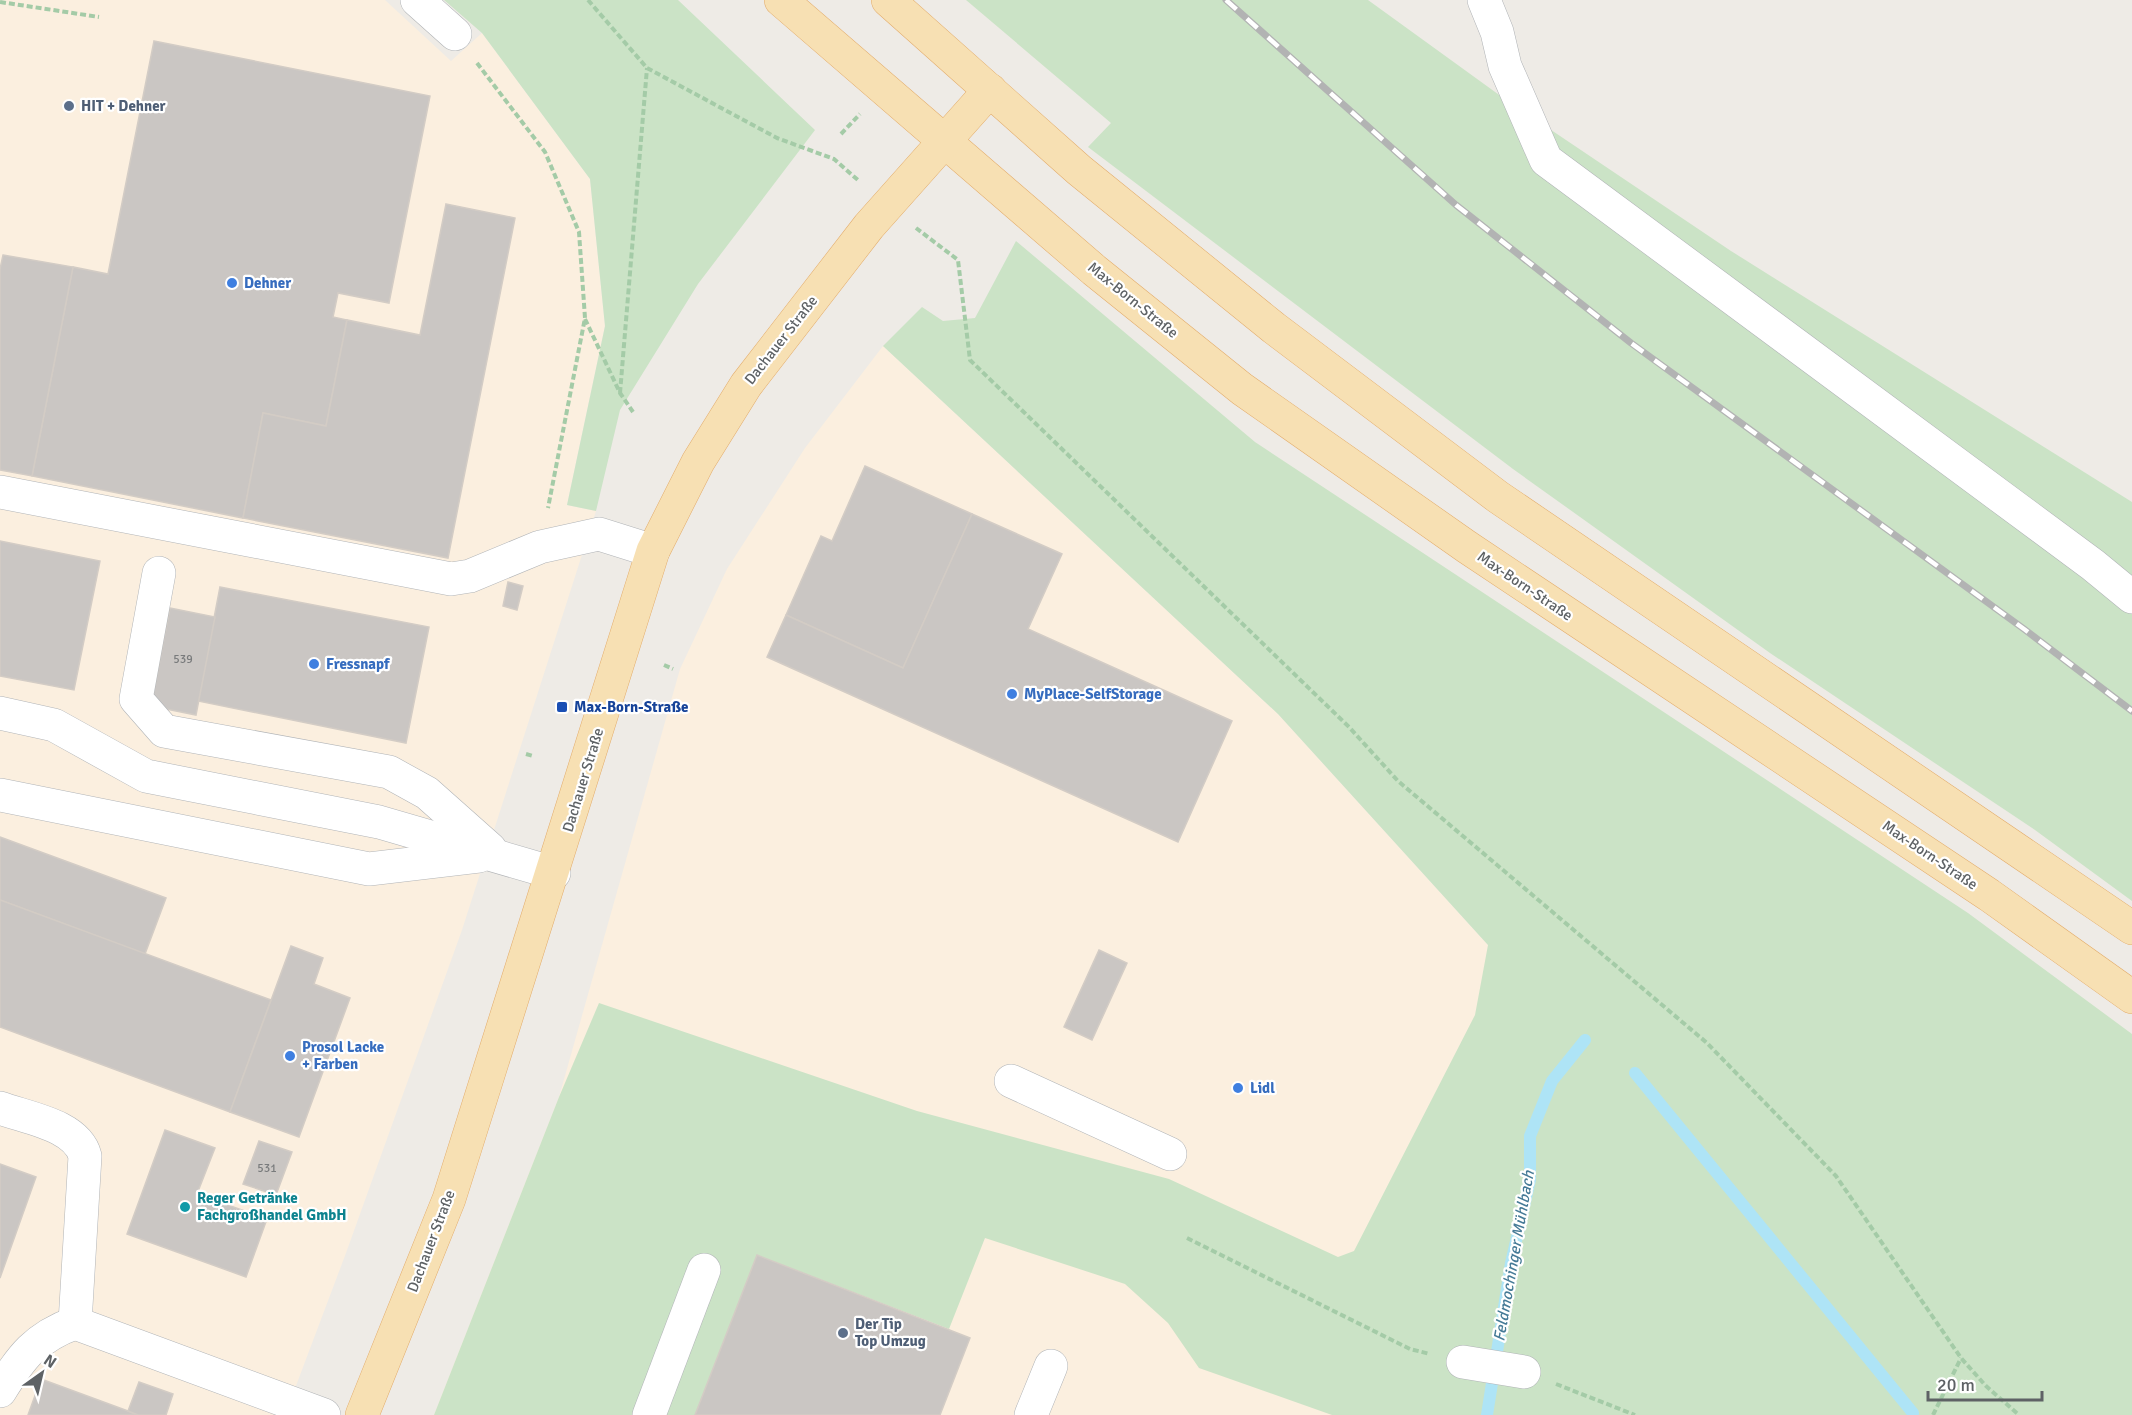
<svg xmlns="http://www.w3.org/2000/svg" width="2132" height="1415" font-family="Signika,sans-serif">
<rect width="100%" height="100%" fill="#eeebe6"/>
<g fill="#fbefdf">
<path d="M 0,0 L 385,0 L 451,61 L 482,33 L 590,179 L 605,326 L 567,505 L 596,511 L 462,930 L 346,1253 L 285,1415 L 0,1415 Z"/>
<path d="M 883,346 L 1278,714 L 1488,945 L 1461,1415 L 434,1415 L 559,1097 L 680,669 L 727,569 L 805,448 Z"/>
</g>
<g fill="#cbe3c6">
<path d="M 444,0 L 678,0 L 815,130 L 698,284 L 620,410 L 596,511 L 567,505 L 605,326 L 590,179 L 482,33 Z"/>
<path d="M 966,0 L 1368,0 L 1502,97 L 1731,251 L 2132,502 L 2132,901 L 2035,830 L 1770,653 L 1513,469 L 1088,147 L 1111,123 Z"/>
<path d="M 1016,241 L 1255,442 L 1968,913 L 2132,1034 L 2132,1415 L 1332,1415 L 1199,1368 L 1168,1323 L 1125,1284 L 985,1238 L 949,1329 L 757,1255 L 695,1415 L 434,1415 L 559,1097 L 599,1003 L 917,1111 L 1169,1179 L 1338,1257 L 1354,1251 L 1475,1015 L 1488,945 L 1278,714 L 883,346 L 922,307 L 943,321 L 975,318 Z"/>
</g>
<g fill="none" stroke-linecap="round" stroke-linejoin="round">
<g stroke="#aee4f6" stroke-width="12">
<path d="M 1635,1073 L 1913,1413"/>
<path d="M 1487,1415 L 1511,1263 L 1530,1180 L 1530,1136 L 1552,1081 L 1585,1040"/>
</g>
</g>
<g fill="#cac6c3" stroke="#d3ccc5" stroke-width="1.5">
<path d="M 154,41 L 430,96 L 389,303 L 338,293 L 333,317 L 347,320 L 326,426 L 263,413 L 243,518 L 32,476 L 73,267 L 108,274 Z"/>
<path d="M 446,204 L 515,218 L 448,558 L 243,518 L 263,413 L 326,426 L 347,320 L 420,335 Z"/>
<path d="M 3,255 L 73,267 L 32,476 L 0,470 L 0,269 Z"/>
<path d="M 865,466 L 972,514 L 903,668 L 786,615 L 821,536 L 832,541 Z"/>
<path d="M 972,514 L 1062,554 L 1028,629 L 1232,721 L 1178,842 L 767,657 L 786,615 L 903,668 Z"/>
<path d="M 0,541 L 100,561 L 74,690 L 0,676 Z"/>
<path d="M 508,582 L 523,586 L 517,610 L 503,606 Z"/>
<path d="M 220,587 L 429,627 L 406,743 L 198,701 Z"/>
<path d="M 170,608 L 215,617 L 196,715 L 151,706 Z"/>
<path d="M 0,837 L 166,898 L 145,954 L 0,900 Z"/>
<path d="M 0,900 L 271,1000 L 230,1112 L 0,1027 Z"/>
<path d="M 291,946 L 323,958 L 314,984 L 350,998 L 299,1137 L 230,1112 Z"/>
<path d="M 1099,950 L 1127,963 L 1092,1040 L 1064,1027 Z"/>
<path d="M 165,1130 L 215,1148 L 197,1194 L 267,1219 L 246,1277 L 127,1234 Z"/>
<path d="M 259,1141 L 292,1152 L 276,1195 L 243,1184 Z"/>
<path d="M 0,1164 L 36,1177 L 0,1278 Z"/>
<path d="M 757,1255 L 970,1338 L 940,1415 L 695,1415 Z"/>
<path d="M 41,1379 L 128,1411 L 138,1415 L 28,1415 Z"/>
<path d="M 139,1382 L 173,1394 L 166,1415 L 138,1415 L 128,1411 Z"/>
</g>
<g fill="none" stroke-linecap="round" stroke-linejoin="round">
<g stroke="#b1b4b7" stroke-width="34">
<g id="minor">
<path d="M 417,0 L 455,34"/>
<path d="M 1484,0 L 1497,32 L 1505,66 L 1546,160 L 2093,565 L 2132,597"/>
<path d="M 0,492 L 451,579 L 470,576 L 540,547 L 599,534 L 653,551"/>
<path d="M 159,573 L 136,699 L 164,731 L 389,772 L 427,793 L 490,849"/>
<path d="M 0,713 L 54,725 L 146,776 L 379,822 L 554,873"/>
<path d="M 0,795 L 369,869 L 479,856"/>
<path d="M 1011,1081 L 1170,1154"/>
<path d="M 0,1108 C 27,1118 77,1125 85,1156 L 75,1323 L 324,1415"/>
<path d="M 1463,1362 L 1524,1372"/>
<path d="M 0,1391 C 21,1357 36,1337 75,1323"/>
<path d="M 649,1415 L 704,1270"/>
<path d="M 1031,1415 L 1051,1366"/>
</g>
</g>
<g stroke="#e3ac6b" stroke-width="34">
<g id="major">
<path d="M 781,0 L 1094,270 L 1242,389 L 1467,547 L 1989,895 L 2132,997"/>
<path d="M 888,0 L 1079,170 L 1274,328 L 1498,497 L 2132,928"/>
<path d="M 362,1415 L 449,1199 L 653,551 L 698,462 L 746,385 L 869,226 L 990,90"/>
</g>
</g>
<g stroke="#a4cba7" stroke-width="4" stroke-dasharray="6 3" stroke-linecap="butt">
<path d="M 588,0 L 647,68 L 777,138 L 834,159 L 859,181"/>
<path d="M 0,2 L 99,17"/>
<path d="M 477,63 L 545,152 L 579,232 L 585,318 L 548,508"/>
<path d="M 841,134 L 860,114"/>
<path d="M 916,228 L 958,260 L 970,360 L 1349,727 L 1398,781 L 1707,1043 L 1836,1176 L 1961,1358 L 1986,1386 L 2019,1415"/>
<path d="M 585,319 L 620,393 L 633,412"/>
<path d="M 620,393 L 647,68"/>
<path d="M 664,665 L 673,669"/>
<path d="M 526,754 L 533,756"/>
<path d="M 1187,1238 L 1410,1349 L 1430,1354"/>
<path d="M 1556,1384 L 1635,1415"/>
<path d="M 1933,1415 L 1961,1358"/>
</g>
<use href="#minor" stroke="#fff" stroke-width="33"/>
<use href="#major" stroke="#f7e0b3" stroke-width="33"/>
<g stroke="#b2b3b3" stroke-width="7">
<path id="rail" d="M 1226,0 L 1456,205 L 1631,343 L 2024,629 L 2132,711"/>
</g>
<use href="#rail" stroke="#fff" stroke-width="4.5" stroke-dasharray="14" stroke-linecap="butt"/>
</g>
<g fill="#5c6f8a" stroke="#fff" stroke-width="2">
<circle cx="69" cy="106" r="6"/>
<circle cx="843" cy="1333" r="6"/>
</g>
<g fill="#3f7fe0" stroke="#fff" stroke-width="2">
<circle cx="232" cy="283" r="6"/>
<circle cx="314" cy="664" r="6"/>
<circle cx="1012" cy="694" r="6"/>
<circle cx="290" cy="1056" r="6"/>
<circle cx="1238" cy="1088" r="6"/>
</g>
<rect fill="#1a4fb4" stroke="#fff" stroke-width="2" x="556" y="701" width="12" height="12" rx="3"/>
<circle fill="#0f9aa8" stroke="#fff" stroke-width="2" cx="185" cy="1207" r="6"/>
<g text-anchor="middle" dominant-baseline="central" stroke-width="4.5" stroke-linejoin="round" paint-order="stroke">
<g font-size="12" fill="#797b7c">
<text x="183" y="659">539</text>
<text x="267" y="1168">531</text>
</g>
<g font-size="15" font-weight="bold" fill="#4e5e75" stroke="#fff" text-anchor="start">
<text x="81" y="106">HIT + Dehner</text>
<text x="855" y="1324">Der Tip<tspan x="855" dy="17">Top Umzug</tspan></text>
</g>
<g font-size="15" font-weight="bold" fill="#366cbe" stroke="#fff" text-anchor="start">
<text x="244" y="283">Dehner</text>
<text x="326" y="664">Fressnapf</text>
<text x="1024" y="694">MyPlace-SelfStorage</text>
<text x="302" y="1047">Prosol Lacke<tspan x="302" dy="17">+ Farben</tspan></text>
<text x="1250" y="1088">Lidl</text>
</g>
<g font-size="15" fill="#5e6265" stroke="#fff">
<text transform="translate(1133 300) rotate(39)">Max-Born-Straße</text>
<text transform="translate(781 340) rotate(-52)">Dachauer Straße</text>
<text transform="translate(1525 586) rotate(34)">Max-Born-Straße</text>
<text transform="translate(583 780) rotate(-73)">Dachauer Straße</text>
<text transform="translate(1930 855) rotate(34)">Max-Born-Straße</text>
<text transform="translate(431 1241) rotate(-69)">Dachauer Straße</text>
</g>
<g font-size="15" font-weight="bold" fill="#164399" stroke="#fff" text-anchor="start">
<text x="574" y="707">Max-Born-Straße</text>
</g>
<g font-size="15" font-weight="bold" fill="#0d838f" stroke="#fff" text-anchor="start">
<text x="197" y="1198">Reger Getränke<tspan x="197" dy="17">Fachgroßhandel GmbH</tspan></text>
</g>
<g font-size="16" font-style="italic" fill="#467b97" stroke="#fff">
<text transform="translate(1514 1256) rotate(-80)">Feldmochinger Mühlbach</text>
</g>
</g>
<g transform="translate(42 1373) rotate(34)" stroke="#ffffff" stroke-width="4.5" paint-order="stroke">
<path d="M0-4.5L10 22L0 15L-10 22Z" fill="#5e6265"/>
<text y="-9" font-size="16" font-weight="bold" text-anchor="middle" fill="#5e6265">N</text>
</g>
<path d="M1928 1391v9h114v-9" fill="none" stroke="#5e6265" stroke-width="3"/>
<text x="1937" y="1391" font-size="18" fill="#5e6265" stroke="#ffffff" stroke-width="4.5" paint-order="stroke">20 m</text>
</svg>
